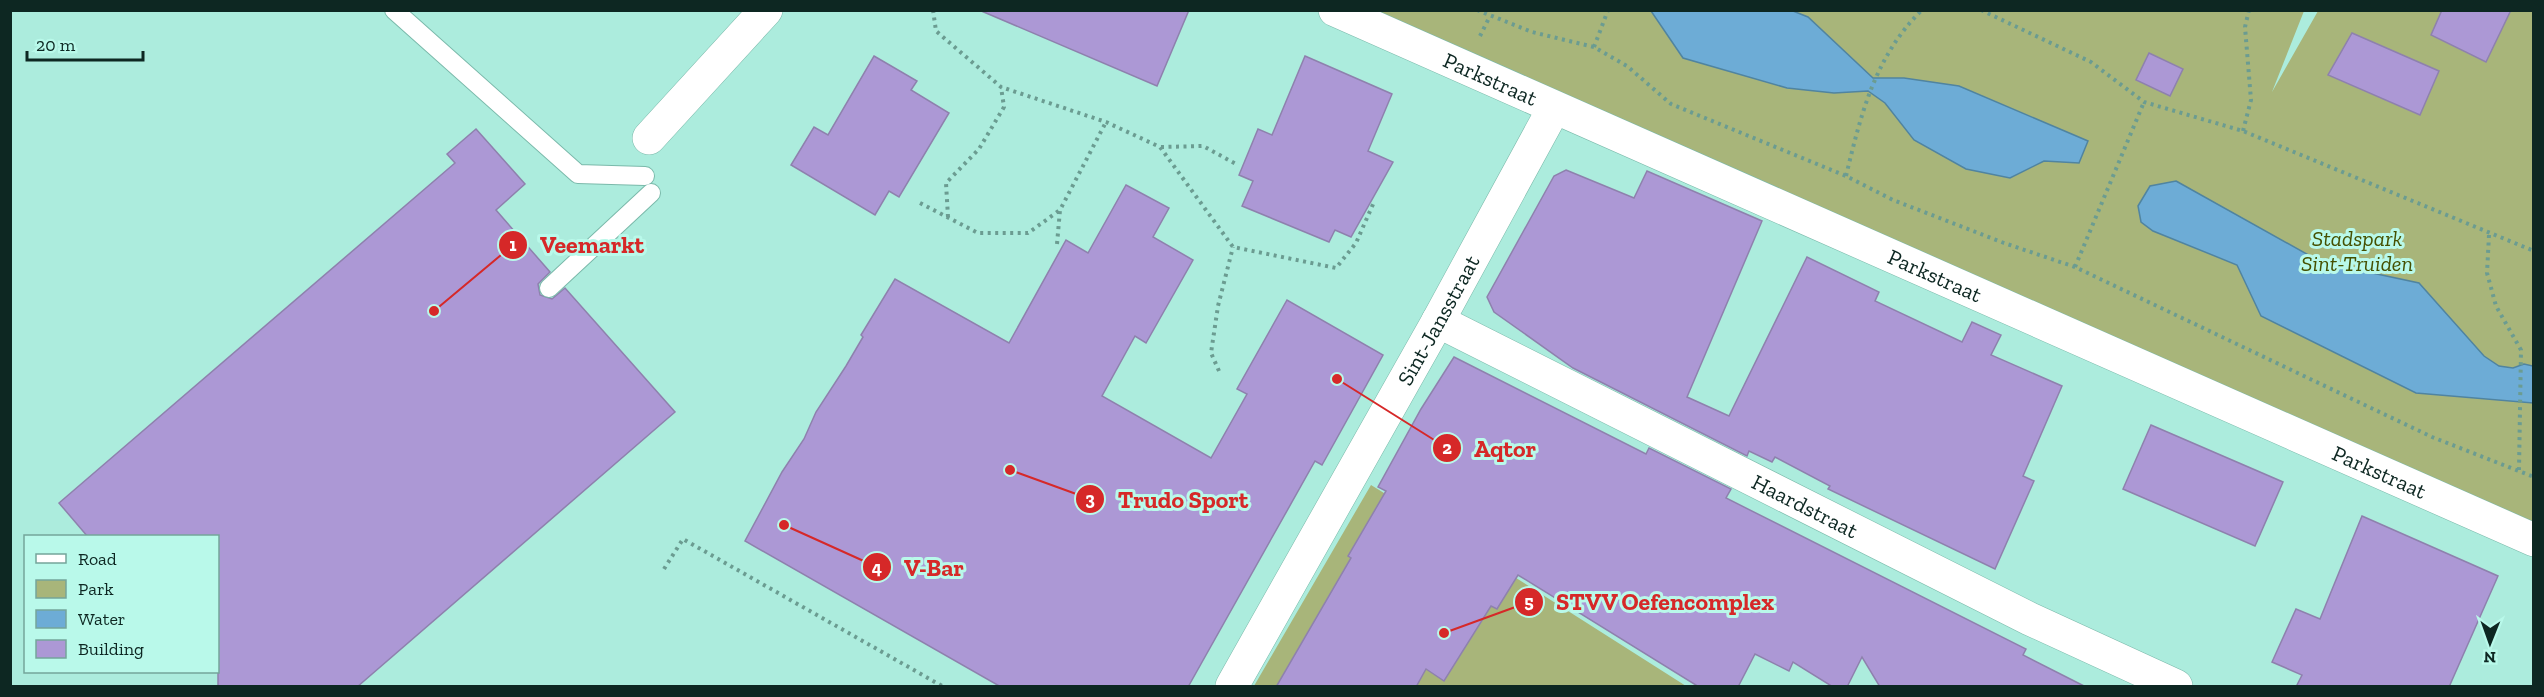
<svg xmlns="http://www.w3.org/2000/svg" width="2544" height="697" font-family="'Zilla Slab',serif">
<rect width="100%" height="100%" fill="#acecdd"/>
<g fill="#a8b57a">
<path d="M 1373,11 L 2304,11 L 2272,92 L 2318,11 L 2533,11 L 2533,522 Z"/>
<path d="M 1371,485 L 1470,546 L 1469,548 L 1686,686 L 1254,686 Z"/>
</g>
<g fill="#6dacd6" stroke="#5084a0" stroke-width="1.5">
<path d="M 1651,11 L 1793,11 L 1808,17 L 1873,78 L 1904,78 L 1959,86 L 2088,141 L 2079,163 L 2044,161 L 2010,178 L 1966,169 L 1914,140 L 1885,103 L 1868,91 L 1834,93 L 1787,88 L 1683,58 Z"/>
<path d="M 2176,181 L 2321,262 L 2419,283 L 2484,356 L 2499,366 L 2513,368 L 2524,364 L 2533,366 L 2533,403 L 2416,393 L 2261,316 L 2237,265 L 2153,231 L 2141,222 L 2138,206 L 2150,186 Z"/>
</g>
<g fill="#ac98d5" stroke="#8e81ad" stroke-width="1.5">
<path d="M 979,10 L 1189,10 L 1157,86 Z"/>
<path d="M 2442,10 L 2511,10 L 2486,62 L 2431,35 Z"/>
<path d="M 2352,33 L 2439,71 L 2420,115 L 2328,75 Z"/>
<path d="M 2149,53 L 2183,69 L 2170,96 L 2136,80 Z"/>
<path d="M 874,56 L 917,81 L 911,90 L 949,113 L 899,197 L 889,191 L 875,215 L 791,165 L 814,127 L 828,135 Z"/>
<path d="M 1305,56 L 1392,94 L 1368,151 L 1393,162 L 1351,237 L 1335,230 L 1329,242 L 1242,206 L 1253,181 L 1239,175 L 1258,129 L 1272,135 Z"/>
<path d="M 476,129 L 525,184 L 496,210 L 550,272 L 538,284 L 540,295 L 552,299 L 565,288 L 675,412 L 357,687 L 218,687 L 218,537 L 88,537 L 59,503 L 455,163 L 447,154 Z"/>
<path d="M 1566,170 L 1634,198 L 1647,171 L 1762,221 L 1687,397 L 1729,416 L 1807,257 L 1879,292 L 1875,301 L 1962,342 L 1972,322 L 2001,335 L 1991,355 L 2062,386 L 2023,476 L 2034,481 L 1995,569 L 1828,489 L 1830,486 L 1775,457 L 1772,462 L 1749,451 L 1747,456 L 1573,368 L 1494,312 L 1487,297 L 1554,176 Z"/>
<path d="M 1126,185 L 1169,208 L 1153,237 L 1193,260 L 1146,343 L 1135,336 L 1102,396 L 1211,458 L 1247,394 L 1237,389 L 1287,300 L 1383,355 L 1322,465 L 1315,461 L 1188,687 L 1001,687 L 745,541 L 782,472 L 804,439 L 816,412 L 846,366 L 863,337 L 861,335 L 895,279 L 1009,343 L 1066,240 L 1088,253 Z"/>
<path d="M 1454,357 L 1646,454 L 1649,448 L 1731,489 L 1726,498 L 2026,649 L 2023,655 L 2086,687 L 1880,687 L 1862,657 L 1847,687 L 1833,687 L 1793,662 L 1789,671 L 1755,654 L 1738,687 L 1699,687 L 1518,575 L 1497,609 L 1491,606 L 1444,681 L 1426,669 L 1416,687 L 1276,687 L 1351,558 L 1348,556 L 1386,491 L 1378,487 L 1421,409 Z"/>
<path d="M 2151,425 L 2283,482 L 2255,546 L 2123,489 Z"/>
<path d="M 2362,516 L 2498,576 L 2449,687 L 2296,687 L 2302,675 L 2272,662 L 2296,609 L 2320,619 Z"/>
</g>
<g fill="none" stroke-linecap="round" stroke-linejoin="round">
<g stroke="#7ab9aa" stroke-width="20">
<g id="lane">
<path d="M 394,10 L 578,174 L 645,176"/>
<path d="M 549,288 L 651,193"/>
</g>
</g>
<g stroke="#7ab9aa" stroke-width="34">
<g id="street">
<path id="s1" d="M 1335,10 L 2534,540"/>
<path d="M 649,138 L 766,10"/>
<path id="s2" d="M 1438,321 L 2030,619 L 2176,686"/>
<path id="s3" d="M 1232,686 L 1438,321 L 1554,108"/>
</g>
</g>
<g stroke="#6b9c91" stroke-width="4" stroke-dasharray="3 4.5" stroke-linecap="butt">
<path d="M 933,10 L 936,31 L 1001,87 L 1106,122 L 1160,147 L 1233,247 L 1336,268 L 1356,243 L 1374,202"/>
<path d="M 1477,10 L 1532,32 L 1594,47 L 1627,66 L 1671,104 L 1846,176 L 1893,200 L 2004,243 L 2075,267 L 2432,437 L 2534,477"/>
<path d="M 1981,10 L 2091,62 L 2144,102 L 2243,131 L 2534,251"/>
<path d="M 1480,36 L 1490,16"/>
<path d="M 1594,47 L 1608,10"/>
<path d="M 2243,131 L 2251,100 L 2245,27 L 2249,10"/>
<path d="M 1161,147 L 1203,146 L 1236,164"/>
<path d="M 1846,176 C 1861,114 1875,56 1922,10"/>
<path d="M 920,203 L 978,233 L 1028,233 L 1060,210"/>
<path d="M 948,217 L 946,183 L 979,149 L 1004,107 L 1001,87"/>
<path d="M 2489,235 L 2487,273 L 2496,306 L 2521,350 L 2519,470"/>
<path d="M 1057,244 L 1060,210 L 1106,122"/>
<path d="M 2075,267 L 2144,102"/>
<path d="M 1219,371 L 1211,353 L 1218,306 L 1233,247"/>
<path d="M 664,569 L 683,539 L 942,686"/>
</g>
<use href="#lane" stroke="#fff" stroke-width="18"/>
<use href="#street" stroke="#fff" stroke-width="33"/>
</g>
<g text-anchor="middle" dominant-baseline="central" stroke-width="6" stroke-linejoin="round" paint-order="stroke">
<g font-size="22" fill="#0d2722" stroke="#b9f9ea">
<text stroke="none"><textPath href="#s1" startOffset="170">Parkstraat</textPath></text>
<text stroke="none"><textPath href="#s1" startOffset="656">Parkstraat</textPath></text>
<text stroke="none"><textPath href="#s3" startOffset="420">Sint-Jansstraat</textPath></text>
<text stroke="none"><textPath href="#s1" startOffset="1142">Parkstraat</textPath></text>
<text stroke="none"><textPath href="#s2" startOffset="411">Haardstraat</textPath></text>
</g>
<g font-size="22" font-style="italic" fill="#455000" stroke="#b9f9ea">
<text x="2357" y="238">Stadspark<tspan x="2357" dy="25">Sint-Truiden</tspan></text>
</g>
</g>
<path fill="none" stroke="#d62828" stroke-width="2" d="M434 311L513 245M1337 379L1447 448M1010 470L1090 499M784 525L877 567M1444 633L1529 602"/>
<g fill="#d62828" stroke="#b9f9ea" stroke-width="2">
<circle cx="434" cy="311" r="6"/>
<circle cx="1337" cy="379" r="6"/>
<circle cx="1010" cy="470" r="6"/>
<circle cx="784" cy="525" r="6"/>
<circle cx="1444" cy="633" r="6"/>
<circle cx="513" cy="245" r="15"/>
<circle cx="1447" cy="448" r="15"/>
<circle cx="1090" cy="499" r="15"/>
<circle cx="877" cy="567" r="15"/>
<circle cx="1529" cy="602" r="15"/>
</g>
<g font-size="18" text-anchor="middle" font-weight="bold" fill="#fff">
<text x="513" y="251">1</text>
<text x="1447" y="454">2</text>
<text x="1090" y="505">3</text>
<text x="877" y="574">4</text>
<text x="1529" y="608">5</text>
</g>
<g font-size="24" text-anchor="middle" font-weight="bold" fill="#d62828" stroke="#b9f9ea" stroke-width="6" stroke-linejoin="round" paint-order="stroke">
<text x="592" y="253">Veemarkt</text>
<text x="1505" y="457">Aqtor</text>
<text x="1183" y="508">Trudo Sport</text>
<text x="934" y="576">V-Bar</text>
<text x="1665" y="610">STVV Oefencomplex</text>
</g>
<rect width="2544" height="697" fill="none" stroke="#0d2722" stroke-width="24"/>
<rect x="24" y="535" width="195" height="138" fill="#b9f9ea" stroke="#74a59a" stroke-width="1.5"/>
<rect x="36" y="554" width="30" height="9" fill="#ffffff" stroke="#74a59a" stroke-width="1.5"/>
<text x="78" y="565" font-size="18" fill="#0d2722">Road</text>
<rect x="36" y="580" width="30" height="18" fill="#a8b57a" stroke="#74a59a" stroke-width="1.5"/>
<text x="78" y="595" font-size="18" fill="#0d2722">Park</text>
<rect x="36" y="610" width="30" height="18" fill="#6dacd6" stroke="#74a59a" stroke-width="1.5"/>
<text x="78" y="625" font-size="18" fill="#0d2722">Water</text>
<rect x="36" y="640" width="30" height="18" fill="#ac98d5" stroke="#74a59a" stroke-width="1.5"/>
<text x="78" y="655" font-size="18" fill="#0d2722">Building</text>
<g transform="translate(2490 643) rotate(181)" stroke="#b9f9ea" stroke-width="4.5" paint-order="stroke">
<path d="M0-4.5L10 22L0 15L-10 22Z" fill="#0d2722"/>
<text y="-9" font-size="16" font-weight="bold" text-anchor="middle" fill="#0d2722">N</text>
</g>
<path d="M27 51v9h116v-9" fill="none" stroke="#0d2722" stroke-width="3"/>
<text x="36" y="51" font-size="18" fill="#0d2722" stroke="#b9f9ea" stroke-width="4.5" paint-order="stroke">20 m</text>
</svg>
